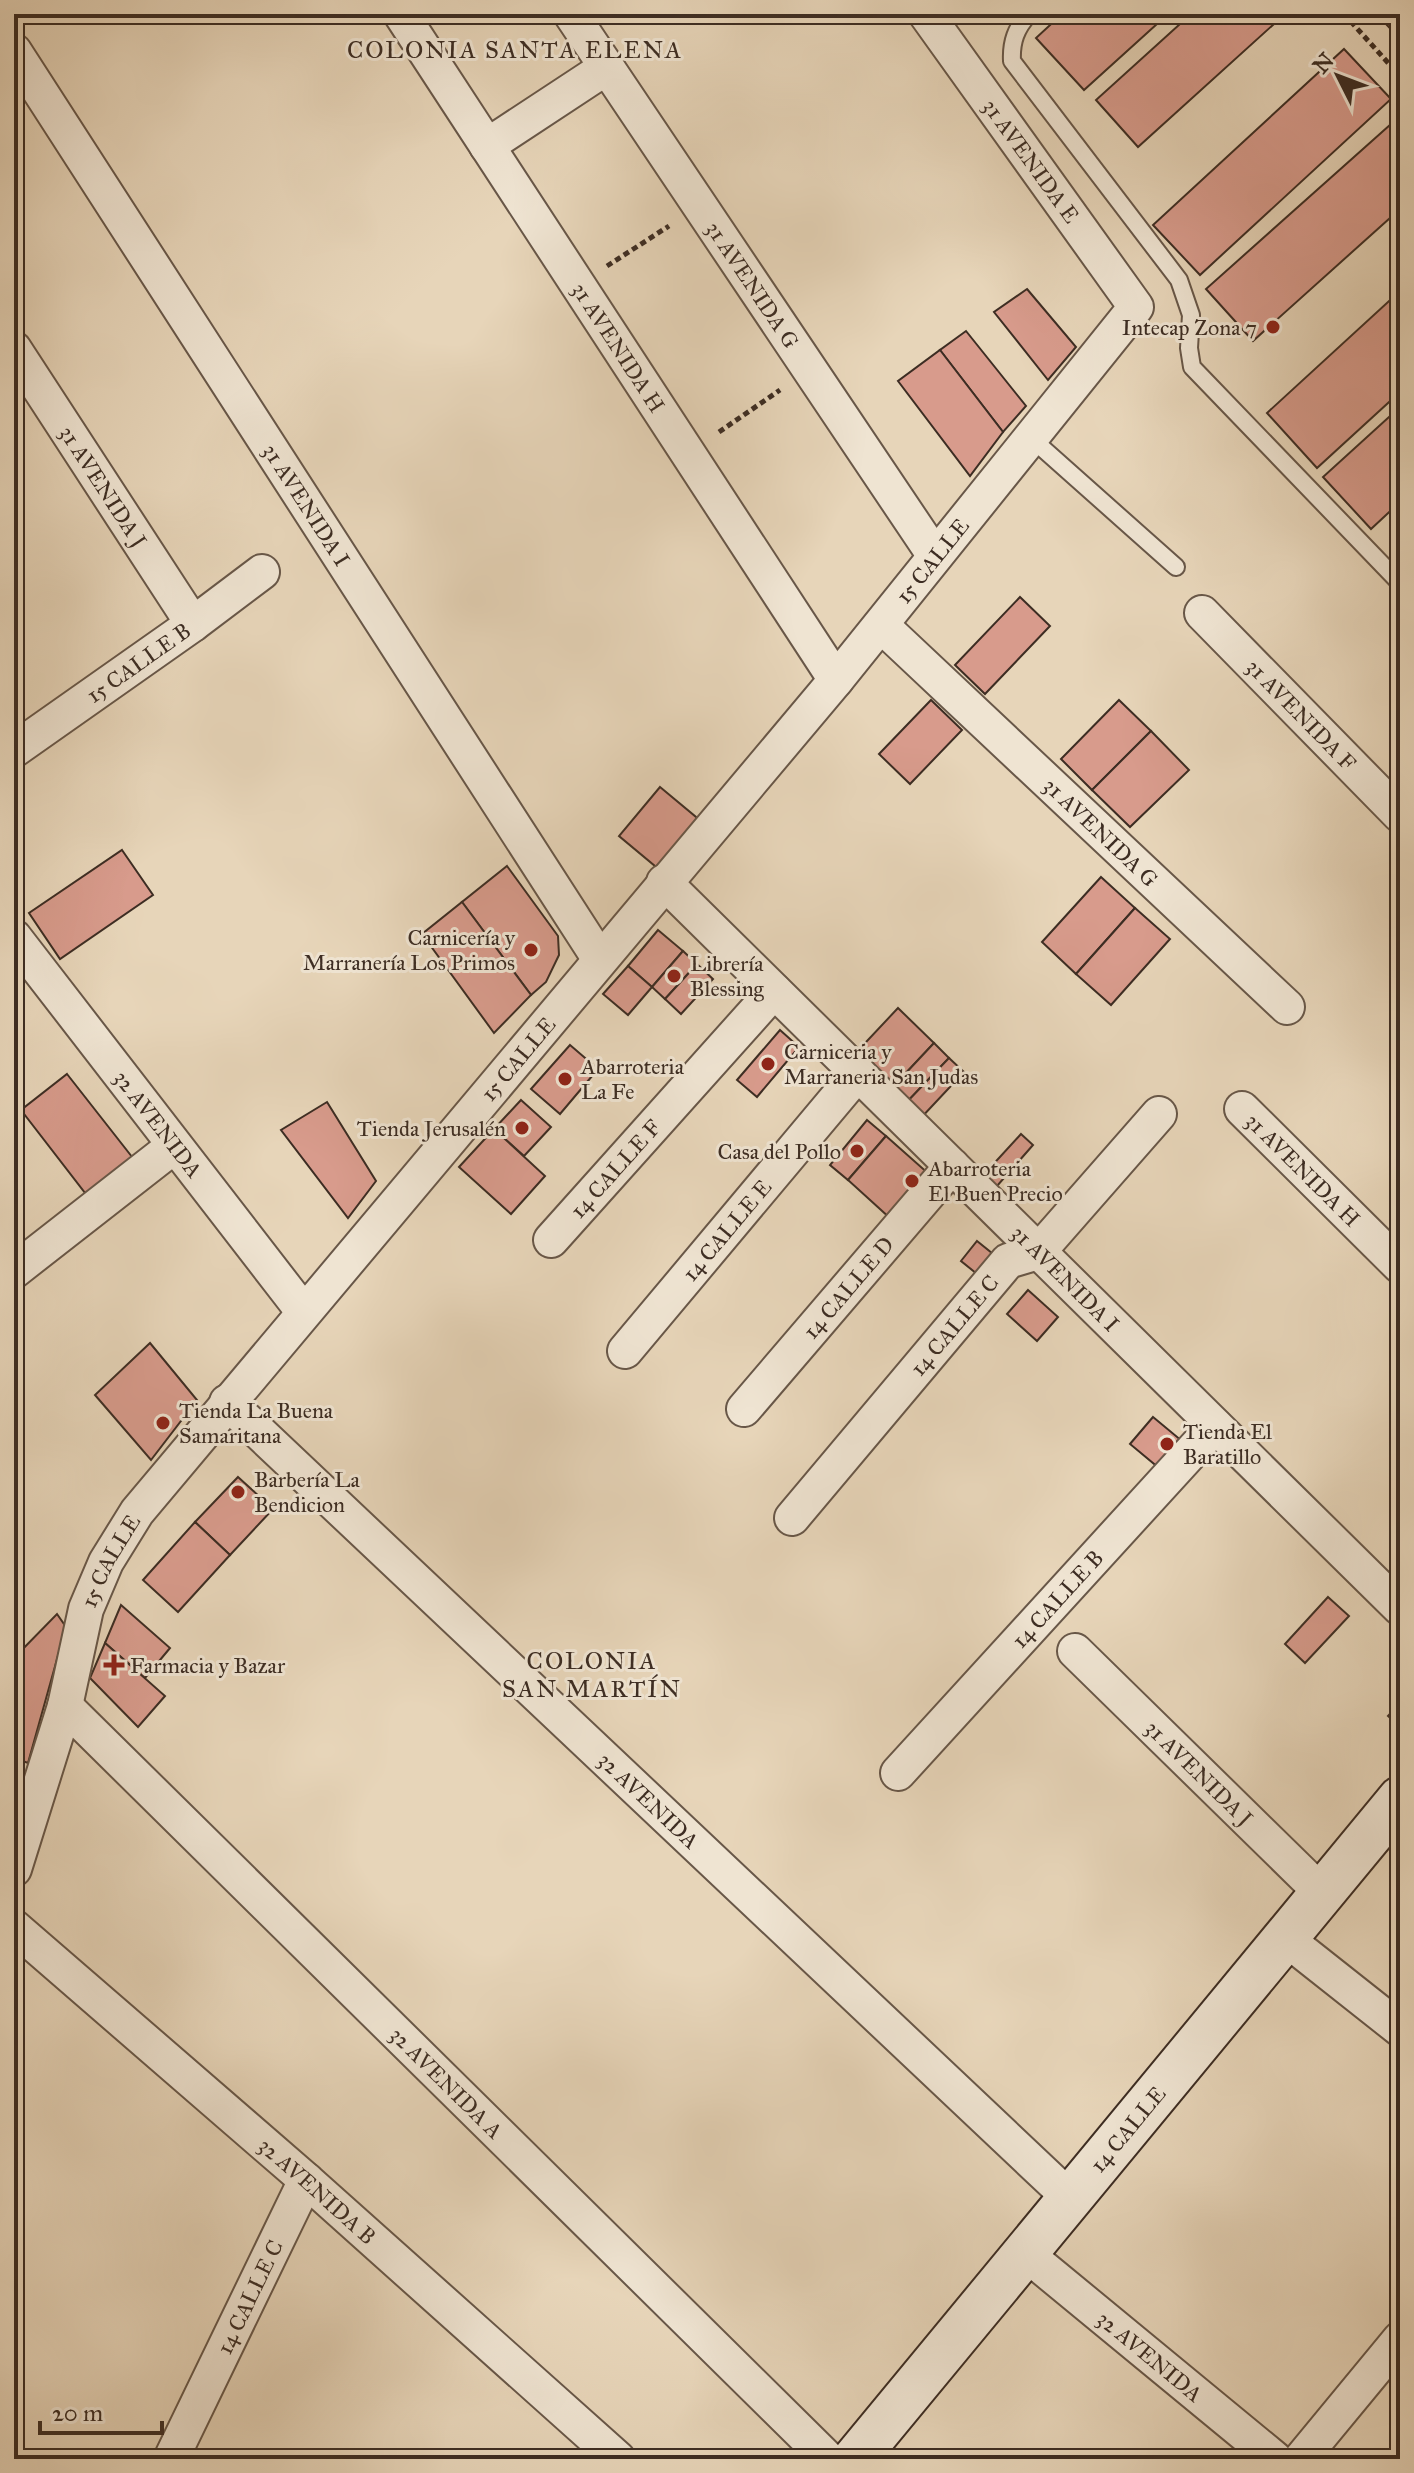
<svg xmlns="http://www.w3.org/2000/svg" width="1414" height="2473" font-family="'IM FELL Great Primer',serif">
<rect width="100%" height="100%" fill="#e7d5b9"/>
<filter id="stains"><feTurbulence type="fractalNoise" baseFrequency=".0025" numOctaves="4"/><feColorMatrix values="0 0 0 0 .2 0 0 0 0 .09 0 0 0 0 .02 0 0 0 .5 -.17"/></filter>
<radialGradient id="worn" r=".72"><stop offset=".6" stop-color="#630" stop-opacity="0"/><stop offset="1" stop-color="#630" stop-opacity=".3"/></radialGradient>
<g fill="#d89b8c" stroke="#3d2d23" stroke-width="2">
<path d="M 1062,14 L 1168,14 L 1084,90 L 1036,38 Z"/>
<path d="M 1191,14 L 1285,14 L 1138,147 L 1096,100 Z"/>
<path d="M 1397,14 L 1400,14 L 1400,39 L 1386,24 Z"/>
<path d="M 1344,49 L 1391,99 L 1200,275 L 1153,225 Z"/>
<path d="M 1400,116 L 1400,209 L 1253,341 L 1206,289 Z"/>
<path d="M 1027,289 L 1076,347 L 1048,380 L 994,312 Z"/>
<path d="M 1400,291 L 1400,392 L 1317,468 L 1267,413 Z"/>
<path d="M 966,331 L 1026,406 L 1003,432 L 940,350 Z"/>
<path d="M 940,350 L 1003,432 L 970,476 L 898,381 Z"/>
<path d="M 1400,407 L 1400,502 L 1371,529 L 1323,477 Z"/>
<path d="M 1020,597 L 1050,626 L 985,694 L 955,665 Z"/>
<path d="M 931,700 L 962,730 L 910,784 L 879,754 Z"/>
<path d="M 1119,700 L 1151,731 L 1092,790 L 1061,759 Z"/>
<path d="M 1151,731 L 1189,770 L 1130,827 L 1092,790 Z"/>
<path d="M 660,787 L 702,822 L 661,871 L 619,836 Z"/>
<path d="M 122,850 L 153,895 L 60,959 L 29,913 Z"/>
<path d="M 507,866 L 558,936 L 559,955 L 546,982 L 531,995 L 462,902 Z"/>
<path d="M 1101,877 L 1135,908 L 1076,974 L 1042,942 Z"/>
<path d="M 462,902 L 531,995 L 494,1033 L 422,934 Z"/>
<path d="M 1135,908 L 1170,939 L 1111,1005 L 1076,974 Z"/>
<path d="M 658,930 L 683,951 L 652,987 L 628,966 Z"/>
<path d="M 683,951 L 697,964 L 665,999 L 652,987 Z"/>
<path d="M 697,964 L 713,979 L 681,1014 L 665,999 Z"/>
<path d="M 628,966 L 652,987 L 628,1015 L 603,994 Z"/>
<path d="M 898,1008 L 934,1043 L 889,1091 L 852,1057 Z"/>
<path d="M 780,1030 L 799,1047 L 757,1097 L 737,1080 Z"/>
<path d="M 934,1043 L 949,1058 L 904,1105 L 889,1091 Z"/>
<path d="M 570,1045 L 598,1069 L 560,1114 L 531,1089 Z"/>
<path d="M 949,1058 L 964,1072 L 919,1120 L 904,1105 Z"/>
<path d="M 67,1074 L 136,1162 L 89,1198 L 21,1110 Z"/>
<path d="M 521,1100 L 551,1127 L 524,1156 L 494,1129 Z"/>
<path d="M 327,1102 L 376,1181 L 348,1218 L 281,1130 Z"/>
<path d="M 867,1120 L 886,1136 L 848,1180 L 830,1165 Z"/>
<path d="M 494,1129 L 545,1176 L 511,1214 L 459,1167 Z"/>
<path d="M 1021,1134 L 1033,1145 L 990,1194 L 977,1182 Z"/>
<path d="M 886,1136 L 930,1175 L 891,1219 L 848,1180 Z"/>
<path d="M 977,1241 L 998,1258 L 982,1278 L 961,1261 Z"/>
<path d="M 1028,1290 L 1058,1317 L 1037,1341 L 1007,1314 Z"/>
<path d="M 150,1343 L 197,1400 L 151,1460 L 95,1395 Z"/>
<path d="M 1153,1417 L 1182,1441 L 1159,1468 L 1130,1444 Z"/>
<path d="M 238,1477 L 273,1509 L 230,1555 L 195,1522 Z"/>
<path d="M 195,1522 L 230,1555 L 178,1612 L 143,1580 Z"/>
<path d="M 1328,1597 L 1349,1616 L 1305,1663 L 1285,1644 Z"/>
<path d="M 121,1605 L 170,1648 L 145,1678 L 105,1643 Z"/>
<path d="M 57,1614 L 66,1627 L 28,1763 L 14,1758 L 14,1658 Z"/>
<path d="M 105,1643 L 165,1696 L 138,1727 L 90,1678 Z"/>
<path d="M 1400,1703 L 1400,1727 L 1388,1716 Z"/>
</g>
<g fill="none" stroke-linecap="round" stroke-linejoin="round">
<g stroke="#685748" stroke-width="20">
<g id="lane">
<path d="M 1029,14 C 1016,28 1011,42 1012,61 L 1179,280 L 1191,315 L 1189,348 L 1192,367 L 1400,583"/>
<path d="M 1031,438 L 1176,567"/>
</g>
</g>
<g stroke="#685748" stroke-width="38">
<g id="street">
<path id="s1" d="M 401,14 L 836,680"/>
<path id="s2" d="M 571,14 L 935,556"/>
<path id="s3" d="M 14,51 L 599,958"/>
<path d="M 487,146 L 607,67"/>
<path id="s4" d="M 14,349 L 193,624"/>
<path id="s5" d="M 1202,613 L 1400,815"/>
<path id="s6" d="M 881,625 L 1287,1007"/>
<path id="s7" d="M 14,750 L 193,624 L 262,572"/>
<path id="s8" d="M 664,882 L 1400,1608"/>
<path id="s9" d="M 14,937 L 303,1311"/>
<path id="s10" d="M 1242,1109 L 1400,1266"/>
<path id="s11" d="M 551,1240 L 774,991"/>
<path d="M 14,1271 L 174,1146"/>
<path id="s12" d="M 625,1351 L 858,1073"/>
<path id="s13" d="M 227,1402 L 1070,2198"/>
<path id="s14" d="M 744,1409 L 952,1166"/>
<path id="s15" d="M 792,1518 L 1008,1261 L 1038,1252 L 1159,1114"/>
<path id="s16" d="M 1075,1651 L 1322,1893"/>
<path id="s17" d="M 65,1706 L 828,2459"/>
<path id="s18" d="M 898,1773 L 1215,1426"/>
<path id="s19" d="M 14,1869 L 65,1706 L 86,1609 L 106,1562 L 137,1512 L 836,680 L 1136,307 L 926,14"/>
<path id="s20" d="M 14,1927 L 306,2180 L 618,2459"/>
<path d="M 1285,1938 L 1400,2029"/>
<path id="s21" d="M 1025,2253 L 1275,2459"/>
<path id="s22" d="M 171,2459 L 306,2180"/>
<path d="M 1301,2459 L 1400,2339"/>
</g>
</g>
<g stroke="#3d2d23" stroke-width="48">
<g id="secondary">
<path id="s23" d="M 855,2459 L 1400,1799"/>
</g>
</g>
<g stroke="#3d2d23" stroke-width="5" stroke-dasharray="6 4" stroke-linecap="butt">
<path d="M 1344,14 L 1400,76"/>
<path d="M 607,266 L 669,226"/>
<path d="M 719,432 L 780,390"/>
</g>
<use href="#lane" stroke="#efe4d2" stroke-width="16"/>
<use href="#street" stroke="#efe4d2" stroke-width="34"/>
<use href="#secondary" stroke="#efe4d2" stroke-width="44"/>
</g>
<g fill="#8f2418" stroke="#efe4d2" stroke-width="3">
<circle cx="1273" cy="327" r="8"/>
<circle cx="531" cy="950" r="8"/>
<circle cx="674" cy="976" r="8"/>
<circle cx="768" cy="1064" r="8"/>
<circle cx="565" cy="1079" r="8"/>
<circle cx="522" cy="1128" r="8"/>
<circle cx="857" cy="1151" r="8"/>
<circle cx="912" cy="1181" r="8"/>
<circle cx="163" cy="1423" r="8"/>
<circle cx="1167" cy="1444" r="8"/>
<circle cx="238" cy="1492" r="8"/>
<path d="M110 1653h8v8h8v8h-8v8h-8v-8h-8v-8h8z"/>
</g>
<g text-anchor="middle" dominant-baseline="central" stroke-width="6" stroke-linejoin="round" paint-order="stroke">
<g font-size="22" fill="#3d2d23" stroke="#efe4d2">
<text transform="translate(1031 161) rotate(54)">31 AVENIDA E</text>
<text stroke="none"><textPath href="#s2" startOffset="326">31 AVENIDA G</textPath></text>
<text stroke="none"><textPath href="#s1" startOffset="398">31 AVENIDA H</textPath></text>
<text stroke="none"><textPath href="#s4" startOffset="164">31 AVENIDA J</textPath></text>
<text stroke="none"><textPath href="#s3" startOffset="540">31 AVENIDA I</textPath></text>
<text stroke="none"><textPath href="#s19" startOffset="1620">15 CALLE</textPath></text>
<text stroke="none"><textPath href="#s7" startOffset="152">15 CALLE B</textPath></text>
<text stroke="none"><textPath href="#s5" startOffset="142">31 AVENIDA F</textPath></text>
<text stroke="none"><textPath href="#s6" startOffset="302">31 AVENIDA G</textPath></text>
<text stroke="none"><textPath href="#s19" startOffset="972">15 CALLE</textPath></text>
<text stroke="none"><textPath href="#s9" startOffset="236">32 AVENIDA</textPath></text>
<text stroke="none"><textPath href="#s11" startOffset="96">14 CALLE F</textPath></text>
<text stroke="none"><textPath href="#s10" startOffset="86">31 AVENIDA H</textPath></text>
<text stroke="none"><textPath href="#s12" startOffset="158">14 CALLE E</textPath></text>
<text stroke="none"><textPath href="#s8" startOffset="564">31 AVENIDA I</textPath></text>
<text stroke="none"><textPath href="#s14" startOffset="160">14 CALLE D</textPath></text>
<text stroke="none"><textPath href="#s15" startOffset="252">14 CALLE C</textPath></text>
<text stroke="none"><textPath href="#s19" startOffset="324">15 CALLE</textPath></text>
<text stroke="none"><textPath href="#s18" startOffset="236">14 CALLE B</textPath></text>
<text stroke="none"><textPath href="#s16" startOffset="174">31 AVENIDA J</textPath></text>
<text stroke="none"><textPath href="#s13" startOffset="580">32 AVENIDA</textPath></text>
<text stroke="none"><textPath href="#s17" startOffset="536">32 AVENIDA A</textPath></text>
<text stroke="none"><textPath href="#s23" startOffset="428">14 CALLE</textPath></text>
<text stroke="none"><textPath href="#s20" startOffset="402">32 AVENIDA B</textPath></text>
<text stroke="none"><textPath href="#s22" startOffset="180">14 CALLE C</textPath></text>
<text stroke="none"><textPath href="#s21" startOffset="162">32 AVENIDA</textPath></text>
</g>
<g font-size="22" fill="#3d2d23" stroke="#efe4d2" text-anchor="start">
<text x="1257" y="327" text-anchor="end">Intecap Zona 7</text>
<text x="515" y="937" text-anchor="end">Carnicería y<tspan x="515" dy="25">Marranería Los Primos</tspan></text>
<text x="690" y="963">Librería<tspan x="690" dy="25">Blessing</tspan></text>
<text x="784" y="1051">Carniceria y<tspan x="784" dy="25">Marraneria San Judas</tspan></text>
<text x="581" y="1066">Abarroteria<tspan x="581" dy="25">La Fe</tspan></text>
<text x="506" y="1128" text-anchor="end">Tienda Jerusalén</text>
<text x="841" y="1151" text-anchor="end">Casa del Pollo</text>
<text x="928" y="1168">Abarroteria<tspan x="928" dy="25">El Buen Precio</tspan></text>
<text x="179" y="1410">Tienda La Buena<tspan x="179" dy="25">Samaritana</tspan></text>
<text x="1183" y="1431">Tienda El<tspan x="1183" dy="25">Baratillo</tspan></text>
<text x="254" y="1479">Barbería La<tspan x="254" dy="25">Bendicion</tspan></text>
<text x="130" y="1665">Farmacia y Bazar</text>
</g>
<g font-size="24" letter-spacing="2" fill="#3d2d23" stroke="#efe4d2">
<text x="515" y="50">COLONIA SANTA ELENA</text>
<text x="592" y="1661">COLONIA<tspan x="592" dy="28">SAN MARTÍN</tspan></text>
</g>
</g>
<rect width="1414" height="2473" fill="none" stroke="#e7d5b9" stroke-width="48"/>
<rect x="16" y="16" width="1382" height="2441" fill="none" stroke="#3d2d23" stroke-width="4"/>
<rect x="24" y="24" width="1366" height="2425" fill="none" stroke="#3d2d23" stroke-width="2"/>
<g transform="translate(1338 76) rotate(312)" stroke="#efe4d2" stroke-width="6" paint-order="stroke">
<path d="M0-6L14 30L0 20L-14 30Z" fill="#3d2d23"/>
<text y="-12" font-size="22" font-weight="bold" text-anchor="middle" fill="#3d2d23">N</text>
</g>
<path d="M40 2421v12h122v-12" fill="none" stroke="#3d2d23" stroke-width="4"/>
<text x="52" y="2421" font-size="24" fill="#3d2d23" stroke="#efe4d2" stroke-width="6" paint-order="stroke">20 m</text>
<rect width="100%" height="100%" filter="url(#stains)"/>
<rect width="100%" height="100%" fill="url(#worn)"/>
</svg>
